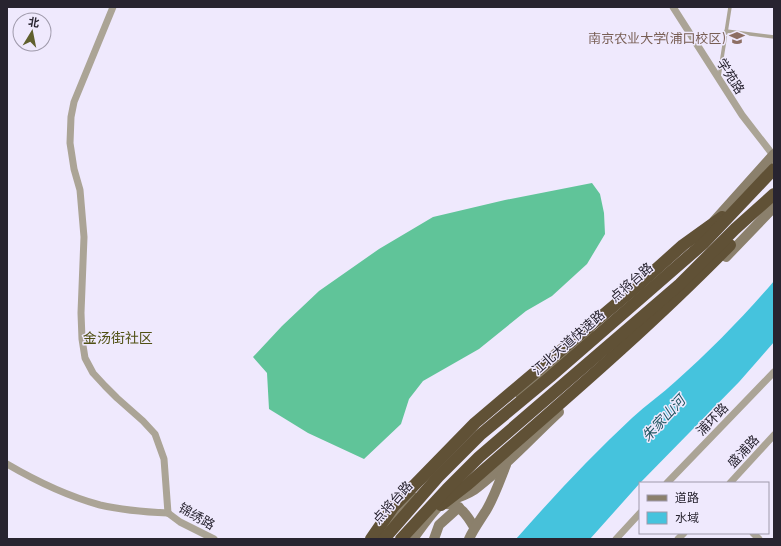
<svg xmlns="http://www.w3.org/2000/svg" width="781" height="546" font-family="Barlow,'Noto Sans SC',sans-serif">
<rect width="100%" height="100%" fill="#efe9fd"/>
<path fill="#60c499" d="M 592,183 L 600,194 L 604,213 L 605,234 L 587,264 L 552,296 L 526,311 L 479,349 L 423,381 L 409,399 L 401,424 L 364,459 L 308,433 L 269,409 L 267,373 L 253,357 L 282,326 L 319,291 L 379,249 L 433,217 L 505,200 Z"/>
<path fill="#45c3dd" d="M 774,281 L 774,342 L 739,382 L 640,483 L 590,539 L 516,539 C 553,497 591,456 632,418 C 646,405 662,394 676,381 C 710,351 745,315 774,281 Z"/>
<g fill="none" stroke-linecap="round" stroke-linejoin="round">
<g stroke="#aba496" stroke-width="3.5">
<path d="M 726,31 L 774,37"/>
<path d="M 719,77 L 730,7"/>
</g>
<g stroke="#aba496" stroke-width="7">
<path d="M 113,7 L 74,102 L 71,117 L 70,143 L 74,169 L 80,190 L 84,237 L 81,313 L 82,339 L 85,358 L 93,373 L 105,386 L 117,398 L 143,421 L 155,434 L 164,459 L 168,513"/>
<path d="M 673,7 L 742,115 L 773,155"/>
<path d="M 7,464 C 36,481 67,496 100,505 C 122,510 146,512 168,513"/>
<path d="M 667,483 L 774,372"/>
<path d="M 730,483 L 774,435"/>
<path d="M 168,513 L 180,522 L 214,539"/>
<path d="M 753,533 L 759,539"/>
<path d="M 616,539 L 640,513"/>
<path d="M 678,539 L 684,533"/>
</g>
<g stroke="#8b806c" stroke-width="10">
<path d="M 714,221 L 774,154"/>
<path d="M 726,257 L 774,207"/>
<path d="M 520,394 L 590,335"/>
<path d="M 445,504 C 460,504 467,515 474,527"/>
<path d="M 388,525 L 413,497"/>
<path d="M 413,539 C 418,532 436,507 442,504 C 454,498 468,496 478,487 C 507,465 532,437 559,412"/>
<path d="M 434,539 L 439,525 L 459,507"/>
<path d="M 469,539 C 474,528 481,519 487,509 C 495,495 500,480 506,465"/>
</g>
<g stroke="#605136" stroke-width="12">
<path d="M 441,505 L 467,485 C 556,407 647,330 730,245"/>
<path d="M 371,539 L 393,507 L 475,423 L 635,288 L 683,245 L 722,217"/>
<path d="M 384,539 L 438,477 L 480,435 L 550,377 L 704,243 L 774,169"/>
<path d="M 401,539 L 447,489 L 479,457 L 680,284 L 735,229 L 774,194"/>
</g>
</g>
<defs>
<g id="university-bare" transform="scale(1.2)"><path d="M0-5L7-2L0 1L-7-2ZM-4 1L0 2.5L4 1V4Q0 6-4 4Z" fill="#8d6e63" stroke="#efe9fd" stroke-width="2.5" paint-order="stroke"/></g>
</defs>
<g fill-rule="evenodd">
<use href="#university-bare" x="737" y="38"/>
</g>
<g text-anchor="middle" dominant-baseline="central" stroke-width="3" stroke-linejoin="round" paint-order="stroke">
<g font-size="13" fill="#785e54" stroke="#efe9fd" text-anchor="end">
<text x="725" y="38">南京农业大学(浦口校区)</text>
</g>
<g font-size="13" fill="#282430" stroke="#efe9fd">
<text transform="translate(731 76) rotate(57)">学苑路</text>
<text transform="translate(631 282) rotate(-41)">点将台路</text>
<text transform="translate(568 342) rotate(-41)">江北大道快速路</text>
<text transform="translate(712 419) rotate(-46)">浦环路</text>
<text transform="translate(743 451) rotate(-47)">盛浦路</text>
<text transform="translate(392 502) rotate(-48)">点将台路</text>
<text transform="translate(197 516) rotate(30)">锦绣路</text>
</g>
<g font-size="14" fill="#505013" stroke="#efe9fd">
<text x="118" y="337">金汤街社区</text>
</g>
<g font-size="14" font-style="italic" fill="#255964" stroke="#efe9fd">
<text transform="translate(663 418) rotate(-47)">朱家山河</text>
</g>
</g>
<rect width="781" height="546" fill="none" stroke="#282430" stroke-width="16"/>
<rect x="639" y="482" width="130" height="52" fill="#efe9fd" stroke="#9f9aab"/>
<rect x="647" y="495" width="20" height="6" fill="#8b806c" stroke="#9f9aab"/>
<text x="675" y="502" font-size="12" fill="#282430">道路</text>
<rect x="647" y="512" width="20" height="12" fill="#45c3dd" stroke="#9f9aab"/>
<text x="675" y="522" font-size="12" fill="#282430">水域</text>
<g transform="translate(32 32) rotate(10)"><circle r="19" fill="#efe9fd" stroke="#9f9aab"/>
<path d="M0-3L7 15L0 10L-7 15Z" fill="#60602e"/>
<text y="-6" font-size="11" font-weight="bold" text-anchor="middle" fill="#282430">北</text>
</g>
</svg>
